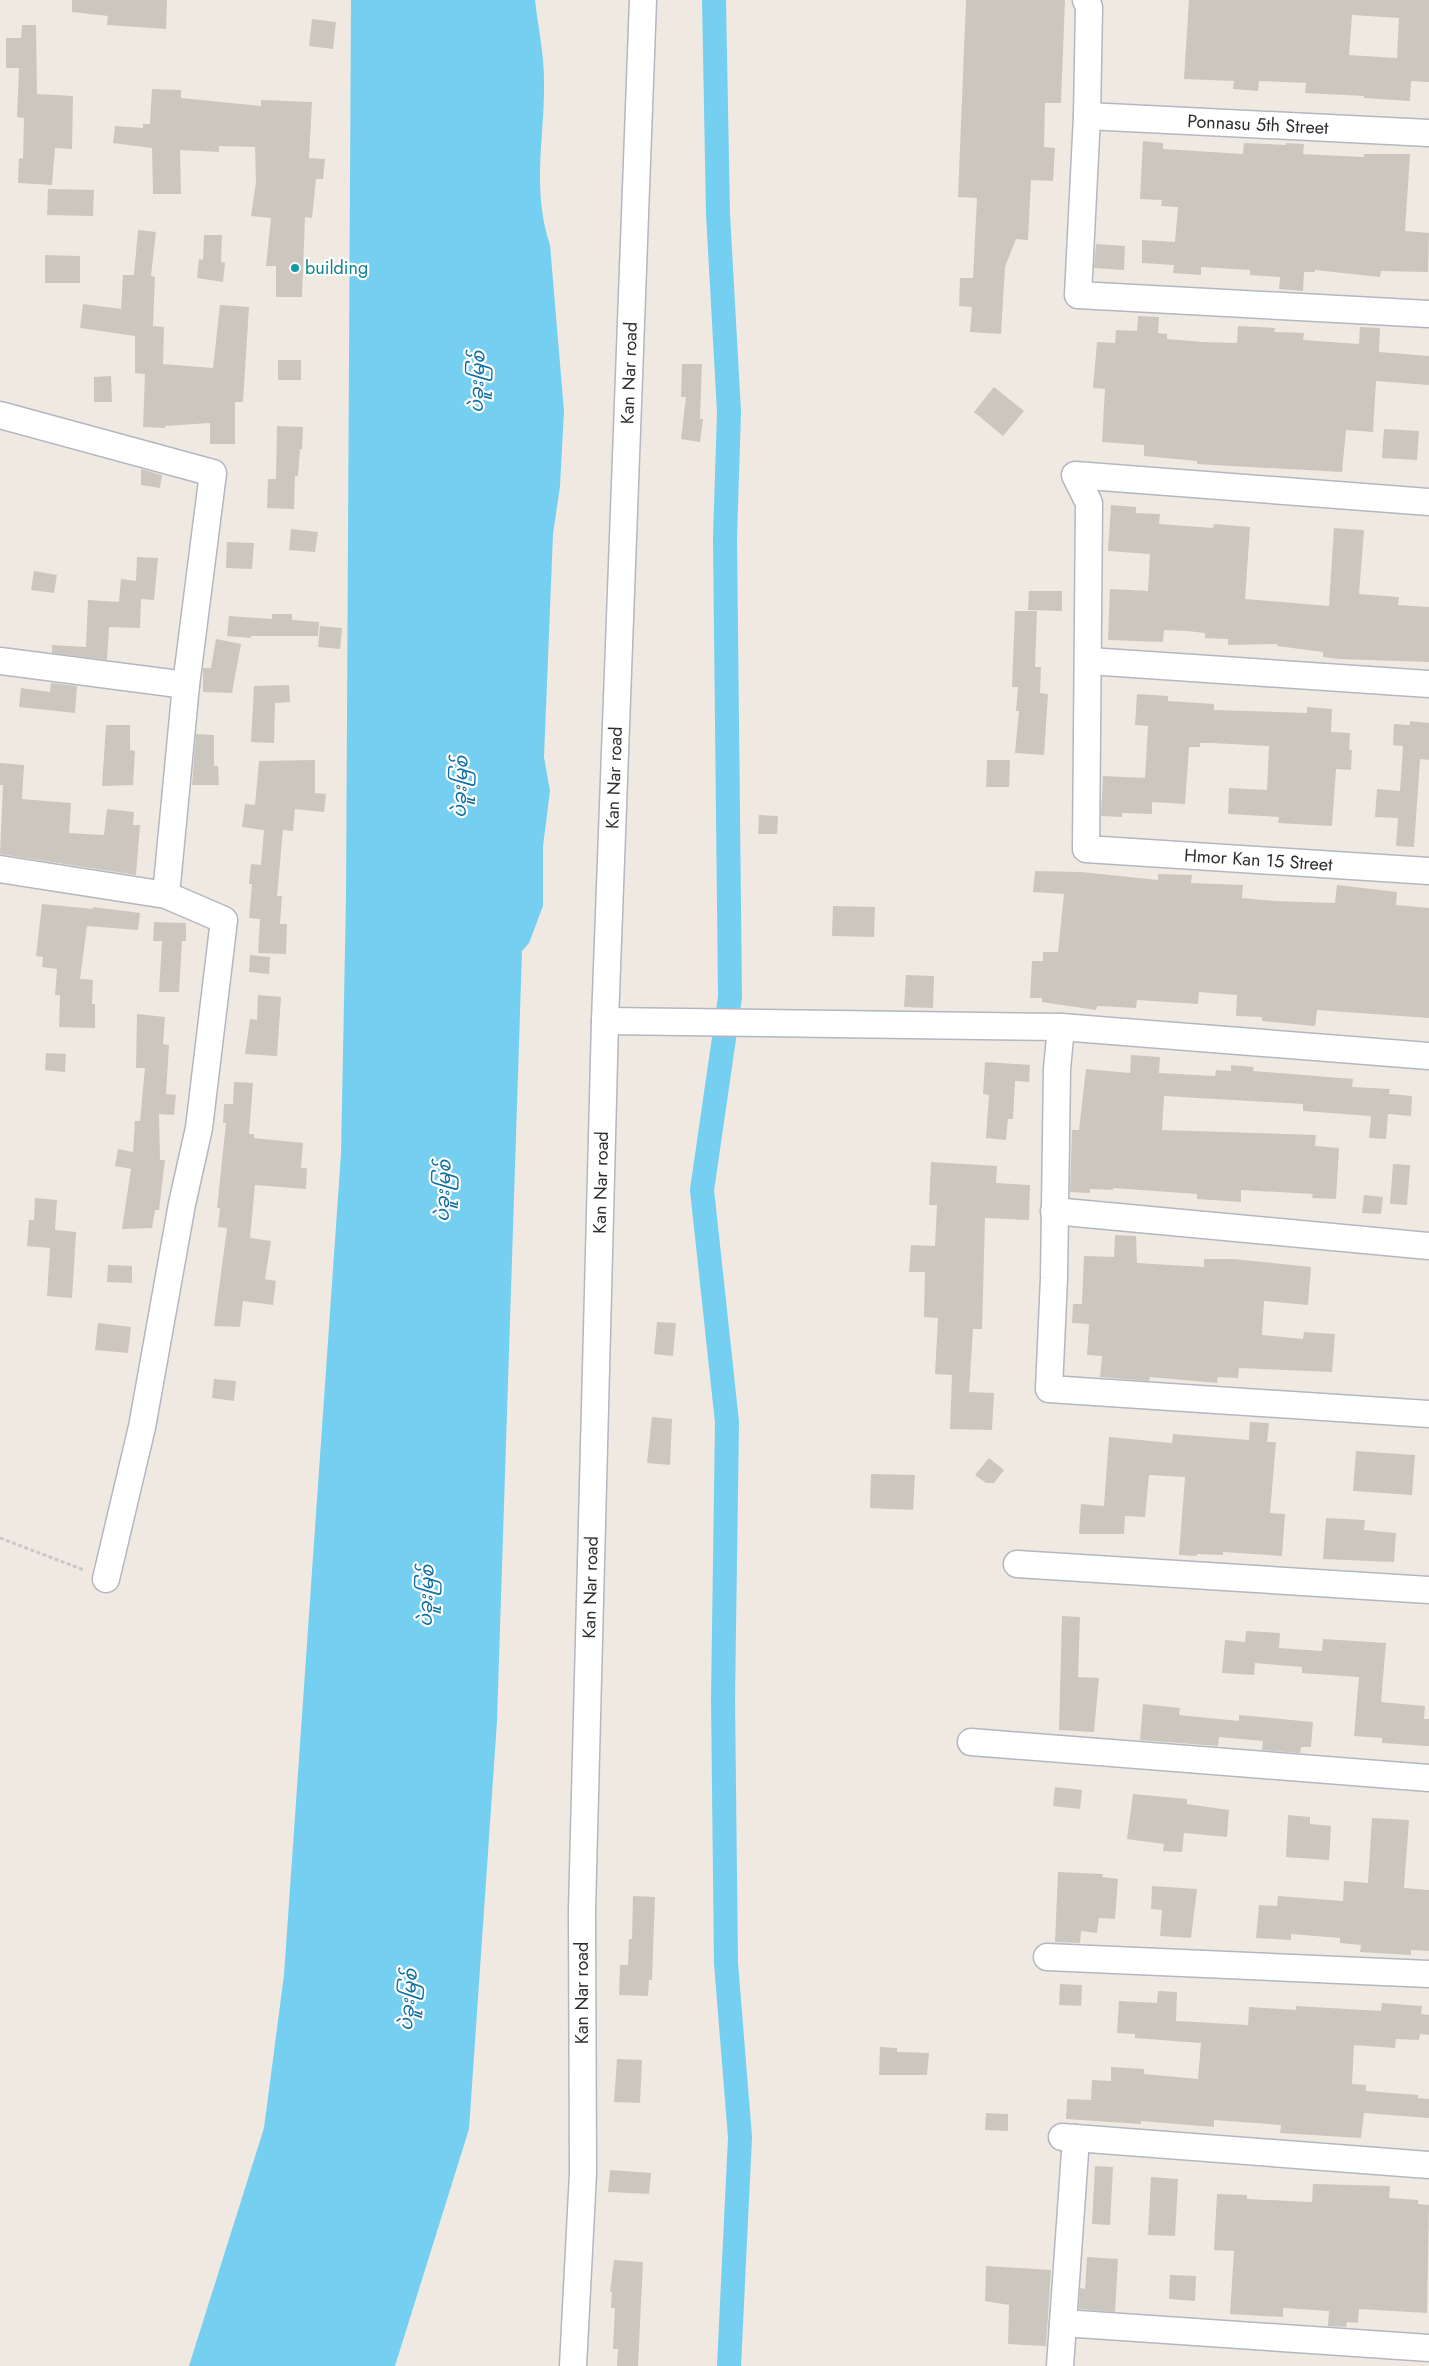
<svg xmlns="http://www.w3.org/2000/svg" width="1429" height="2366" font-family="Jost,'Noto Sans Myanmar',sans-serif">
<rect width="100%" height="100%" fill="#efe9e1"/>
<path fill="#75cff0" d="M 351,0 L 535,0 C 538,27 544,53 544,80 C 545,138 531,188 550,245 L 564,411 L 560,486 L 553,534 L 544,757 L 550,791 L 543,846 L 543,906 L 529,943 L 522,951 L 497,1721 L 469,2129 L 395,2366 L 189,2366 L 264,2128 L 284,1975 L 341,1154 L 346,898 Z"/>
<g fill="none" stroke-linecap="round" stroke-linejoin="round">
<path stroke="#75cff0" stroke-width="24" d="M 714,0 L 718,214 L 729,412 L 725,538 L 730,997 L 702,1190 L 727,1422 L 723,1699 L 726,1963 L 740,2137 L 729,2366"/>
</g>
<g fill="#cbc7bf" fill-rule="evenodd">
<path d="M 72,0 L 167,0 L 166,29 L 107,25 L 108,16 L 72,12 Z"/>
<path d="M 966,0 L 1065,0 L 1061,103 L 1045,103 L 1044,147 L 1055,148 L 1053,181 L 1031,180 L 1028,240 L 1016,239 L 1005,267 L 1001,334 L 970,332 L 972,307 L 959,306 L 960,278 L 973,278 L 977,198 L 958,197 Z"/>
<path d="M 1189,0 L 1429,0 L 1429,82 L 1411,81 L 1410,101 L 1364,98 L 1364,96 L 1305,93 L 1306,83 L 1259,81 L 1258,91 L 1233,89 L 1234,81 L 1184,79 ZM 1352,15 L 1399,18 L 1397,58 L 1349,55 Z"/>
<path d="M 312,19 L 336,22 L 333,49 L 309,46 Z"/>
<path d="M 22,25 L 36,25 L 37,94 L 73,96 L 72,149 L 55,148 L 52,185 L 18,183 L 19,158 L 23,159 L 24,118 L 17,117 L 19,68 L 6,68 L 6,38 L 21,38 Z"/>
<path d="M 152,89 L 181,90 L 181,98 L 261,106 L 261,100 L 312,102 L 309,158 L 325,159 L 323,179 L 316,179 L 312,218 L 305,217 L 302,297 L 276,297 L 276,266 L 266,266 L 271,218 L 251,216 L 256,182 L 255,147 L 219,146 L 219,152 L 180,150 L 181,194 L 153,194 L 152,148 L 113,143 L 115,126 L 143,128 L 143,124 L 150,124 Z"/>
<path d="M 1143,141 L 1163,143 L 1163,149 L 1243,154 L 1244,143 L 1286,145 L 1286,143 L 1304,144 L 1303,154 L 1364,157 L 1364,154 L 1410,154 L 1405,231 L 1429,233 L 1428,272 L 1381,271 L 1380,277 L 1315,270 L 1315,272 L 1304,272 L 1303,291 L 1279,289 L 1280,277 L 1250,275 L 1250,270 L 1201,267 L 1201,275 L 1173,273 L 1174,265 L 1142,263 L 1142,240 L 1175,242 L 1178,207 L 1161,206 L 1162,200 L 1140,199 Z"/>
<path d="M 48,189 L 94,190 L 93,216 L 47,215 Z"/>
<path d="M 138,230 L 156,232 L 151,276 L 155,277 L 153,326 L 164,327 L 163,364 L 213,368 L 220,305 L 249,307 L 243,402 L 235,402 L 235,444 L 210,444 L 210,423 L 165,426 L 165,428 L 143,427 L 145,374 L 135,373 L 135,336 L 80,328 L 83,304 L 121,309 L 123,275 L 134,275 Z"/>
<path d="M 204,235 L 222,235 L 221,262 L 225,263 L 223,282 L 197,278 L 199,259 L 203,260 Z"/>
<path d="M 1096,244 L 1125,246 L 1124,270 L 1094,268 Z"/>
<path d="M 45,255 L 80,256 L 80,283 L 45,283 Z"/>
<path d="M 1138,316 L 1159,317 L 1158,333 L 1167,334 L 1167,339 L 1203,342 L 1237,343 L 1238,326 L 1275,328 L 1274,332 L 1304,333 L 1303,340 L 1359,344 L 1360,327 L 1380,328 L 1379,352 L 1429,356 L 1429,385 L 1376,381 L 1373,432 L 1346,430 L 1342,472 L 1197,464 L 1197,461 L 1144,456 L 1144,445 L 1102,442 L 1105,389 L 1093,388 L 1097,342 L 1115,343 L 1116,330 L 1137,331 Z"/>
<rect x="278" y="360" width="23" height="20"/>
<path d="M 682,364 L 702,364 L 700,419 L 703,419 L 700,442 L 681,439 L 686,397 L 681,397 Z"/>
<path d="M 111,376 L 112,402 L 94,402 L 94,377 Z"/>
<path d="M 994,387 L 1024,411 L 1003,436 L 974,412 Z"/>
<path d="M 277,426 L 303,427 L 302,449 L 300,449 L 298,476 L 295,476 L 294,509 L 267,508 L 268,479 L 276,479 Z"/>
<path d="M 1384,429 L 1419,431 L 1417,460 L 1382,458 Z"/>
<path d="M 141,469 L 162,475 L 160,488 L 141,485 Z"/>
<path d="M 1111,505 L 1136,507 L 1136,513 L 1160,514 L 1159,524 L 1213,528 L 1214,524 L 1250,527 L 1245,599 L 1329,606 L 1334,528 L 1364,530 L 1359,594 L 1399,597 L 1398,605 L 1429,607 L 1429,662 L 1339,659 L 1323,657 L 1323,652 L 1277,646 L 1277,644 L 1228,645 L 1228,639 L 1205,638 L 1205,633 L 1187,631 L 1164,630 L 1163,642 L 1108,640 L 1110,589 L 1148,591 L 1150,554 L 1108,551 Z"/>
<path d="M 291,529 L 318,532 L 315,552 L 289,550 Z"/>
<path d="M 227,542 L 254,543 L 252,569 L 226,568 Z"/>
<path d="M 137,557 L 158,558 L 154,600 L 141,599 L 140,628 L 109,627 L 107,660 L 52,653 L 52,645 L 86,647 L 88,600 L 119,602 L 121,579 L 136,581 Z"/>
<path d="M 34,571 L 57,575 L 54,593 L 31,590 Z"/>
<path d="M 1029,591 L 1062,591 L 1062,611 L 1028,610 Z"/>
<path d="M 1015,611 L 1037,611 L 1035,667 L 1041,667 L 1040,693 L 1048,694 L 1044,755 L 1015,753 L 1019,711 L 1016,711 L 1018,687 L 1012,687 Z"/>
<path d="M 272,614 L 292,614 L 292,620 L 319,622 L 318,636 L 251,636 L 251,638 L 227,636 L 229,616 L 272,619 Z"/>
<path d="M 320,626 L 342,628 L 340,649 L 318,647 Z"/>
<path d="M 216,639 L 241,644 L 232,693 L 203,692 L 203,668 L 211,668 Z"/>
<path d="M 51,683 L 77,686 L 75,713 L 19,707 L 21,688 L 50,692 Z"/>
<path d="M 289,685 L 290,702 L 275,703 L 274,743 L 251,742 L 254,686 Z"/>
<path d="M 1137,694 L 1168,696 L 1168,701 L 1214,704 L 1214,710 L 1307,713 L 1307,707 L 1332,709 L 1331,732 L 1350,733 L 1349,750 L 1352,750 L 1351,770 L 1336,769 L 1332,826 L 1278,823 L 1279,817 L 1228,814 L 1229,788 L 1267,790 L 1269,746 L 1212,743 L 1200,743 L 1200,747 L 1189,747 L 1185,804 L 1152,802 L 1152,814 L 1122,813 L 1122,817 L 1101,816 L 1103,776 L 1145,778 L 1148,726 L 1135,725 Z"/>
<path d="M 1410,721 L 1429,723 L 1429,760 L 1420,759 L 1414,847 L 1396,846 L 1398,818 L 1375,817 L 1377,789 L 1400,791 L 1403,746 L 1393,745 L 1394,724 L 1410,725 Z"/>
<path d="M 106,725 L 130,725 L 130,750 L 135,751 L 133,785 L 102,786 Z"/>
<path d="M 196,734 L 214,735 L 214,766 L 218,766 L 219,785 L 192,785 Z"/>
<path d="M 315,760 L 315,793 L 326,794 L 324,812 L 295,809 L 293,831 L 283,830 L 277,896 L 282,896 L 280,924 L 287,924 L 286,954 L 258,953 L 260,919 L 249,918 L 252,884 L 249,884 L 251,864 L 261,865 L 264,830 L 242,827 L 245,804 L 255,805 L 259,761 Z"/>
<path d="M 987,760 L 1010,760 L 1009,787 L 986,787 Z"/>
<path d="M 0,763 L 24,765 L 22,799 L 71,803 L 69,833 L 104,835 L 107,809 L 134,812 L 133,825 L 140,825 L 136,875 L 0,854 L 3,785 L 0,785 Z"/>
<path d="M 759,815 L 778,816 L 777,834 L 758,834 Z"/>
<path d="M 1035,871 L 1081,872 L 1158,880 L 1158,874 L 1192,875 L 1191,883 L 1243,885 L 1242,898 L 1275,901 L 1335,903 L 1337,885 L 1397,892 L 1396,905 L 1429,908 L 1429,1018 L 1317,1010 L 1315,1026 L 1262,1021 L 1262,1017 L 1236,1016 L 1237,995 L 1199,992 L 1198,1004 L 1137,1000 L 1136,1008 L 1097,1006 L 1096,1010 L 1042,1002 L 1042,998 L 1030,998 L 1032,961 L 1043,961 L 1043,952 L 1058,952 L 1064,894 L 1033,892 Z"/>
<path d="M 42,904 L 93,909 L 93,907 L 140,913 L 138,930 L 87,926 L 80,979 L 93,980 L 92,1004 L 95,1004 L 95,1028 L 59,1027 L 60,995 L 55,995 L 57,969 L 42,967 L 43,957 L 36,956 Z"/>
<path d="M 833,906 L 875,907 L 874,937 L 832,936 Z"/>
<path d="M 154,922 L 186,923 L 186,941 L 182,941 L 179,992 L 159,992 L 162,941 L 153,941 Z"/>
<path d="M 250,955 L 270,957 L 269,974 L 249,972 Z"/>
<path d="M 906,975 L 934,976 L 933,1008 L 904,1007 Z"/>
<path d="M 258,995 L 281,997 L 277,1056 L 245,1054 L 250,1019 L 257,1020 Z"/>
<path d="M 137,1014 L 165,1017 L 163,1044 L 169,1045 L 166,1094 L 176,1095 L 174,1115 L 159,1114 L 160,1160 L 165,1160 L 159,1210 L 155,1210 L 152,1228 L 122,1229 L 131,1169 L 115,1166 L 118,1149 L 133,1152 L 135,1121 L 140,1121 L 145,1068 L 136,1068 Z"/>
<path d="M 46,1053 L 66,1054 L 65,1072 L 45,1070 Z"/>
<path d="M 1131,1055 L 1160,1057 L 1159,1073 L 1215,1076 L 1216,1070 L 1231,1071 L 1231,1065 L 1254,1067 L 1253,1071 L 1353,1079 L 1352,1087 L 1390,1089 L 1389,1094 L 1412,1096 L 1411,1116 L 1388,1114 L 1386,1139 L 1369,1138 L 1371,1116 L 1303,1111 L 1303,1104 L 1164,1096 L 1162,1130 L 1316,1135 L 1315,1146 L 1339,1148 L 1336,1199 L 1312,1198 L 1313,1194 L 1241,1190 L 1241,1202 L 1197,1199 L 1197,1194 L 1113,1188 L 1113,1190 L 1090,1189 L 1090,1193 L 1070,1192 L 1072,1130 L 1079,1130 L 1086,1069 L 1130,1073 Z"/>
<path d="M 985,1062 L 1030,1065 L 1029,1082 L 1015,1081 L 1013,1119 L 1008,1119 L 1006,1140 L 986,1138 L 989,1095 L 983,1094 Z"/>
<path d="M 234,1082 L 253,1083 L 249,1134 L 254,1134 L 254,1138 L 303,1143 L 301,1168 L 307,1168 L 306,1189 L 255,1185 L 250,1238 L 271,1241 L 265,1279 L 276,1281 L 273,1305 L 243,1301 L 240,1327 L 214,1326 L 227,1228 L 218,1227 L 220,1208 L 217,1208 L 226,1123 L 223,1123 L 224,1104 L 233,1104 Z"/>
<path d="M 931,1162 L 997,1166 L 996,1183 L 1030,1185 L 1029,1220 L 985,1218 L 982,1329 L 973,1329 L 969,1392 L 994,1393 L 992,1430 L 950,1429 L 952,1375 L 935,1374 L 938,1318 L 924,1317 L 925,1272 L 909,1272 L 911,1245 L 935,1246 L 937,1205 L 929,1205 Z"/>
<path d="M 1393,1164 L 1410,1165 L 1407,1205 L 1390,1204 Z"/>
<path d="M 1364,1195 L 1383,1197 L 1381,1214 L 1362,1213 Z"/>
<path d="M 35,1198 L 57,1200 L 55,1230 L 76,1232 L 72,1298 L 47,1296 L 50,1248 L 27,1246 L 29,1220 L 34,1220 Z"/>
<path d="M 1115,1235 L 1136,1236 L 1137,1263 L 1204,1267 L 1204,1259 L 1233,1259 L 1311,1267 L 1308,1305 L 1264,1301 L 1262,1335 L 1303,1339 L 1304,1332 L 1335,1334 L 1332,1372 L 1239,1368 L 1238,1378 L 1218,1377 L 1217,1383 L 1150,1377 L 1149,1381 L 1100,1377 L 1102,1356 L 1087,1355 L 1089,1324 L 1072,1323 L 1073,1304 L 1082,1304 L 1084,1256 L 1114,1257 Z"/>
<path d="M 108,1265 L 132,1266 L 132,1283 L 107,1282 Z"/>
<path d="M 657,1322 L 676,1323 L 673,1356 L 654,1354 Z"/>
<path d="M 98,1323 L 131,1327 L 128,1353 L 95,1350 Z"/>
<path d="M 214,1379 L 236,1381 L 234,1401 L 212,1398 Z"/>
<path d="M 652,1417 L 672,1419 L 670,1465 L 647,1463 Z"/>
<path d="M 1250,1422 L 1269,1423 L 1267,1442 L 1276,1442 L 1270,1513 L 1285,1514 L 1282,1556 L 1223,1552 L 1223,1555 L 1197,1554 L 1197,1556 L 1179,1555 L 1185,1477 L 1149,1475 L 1145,1517 L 1125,1516 L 1124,1534 L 1079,1534 L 1081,1504 L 1104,1506 L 1109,1437 L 1172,1443 L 1173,1434 L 1249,1440 Z"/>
<path d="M 1356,1451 L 1415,1455 L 1412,1495 L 1353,1491 Z"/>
<path d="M 989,1458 L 1004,1470 L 994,1483 L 986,1483 L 975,1475 Z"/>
<path d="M 871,1474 L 915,1475 L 913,1510 L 870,1508 Z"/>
<path d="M 1326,1518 L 1365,1520 L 1364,1530 L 1396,1533 L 1394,1562 L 1323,1559 Z"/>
<path d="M 1062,1616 L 1080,1617 L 1078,1677 L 1099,1678 L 1094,1732 L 1059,1730 Z"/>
<path d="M 1246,1631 L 1280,1633 L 1279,1648 L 1322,1651 L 1323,1639 L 1386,1643 L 1381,1702 L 1425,1706 L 1424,1719 L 1429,1719 L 1429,1746 L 1382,1743 L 1382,1738 L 1354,1736 L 1359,1677 L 1302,1673 L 1302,1667 L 1255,1663 L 1254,1675 L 1222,1673 L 1225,1640 L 1245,1642 Z"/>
<path d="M 1143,1704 L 1180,1708 L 1179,1715 L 1239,1721 L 1239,1715 L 1313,1722 L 1311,1747 L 1301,1747 L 1300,1753 L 1262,1750 L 1263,1741 L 1219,1737 L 1218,1746 L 1140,1740 Z"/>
<path d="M 1055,1787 L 1082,1790 L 1080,1809 L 1053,1806 Z"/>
<path d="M 1133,1794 L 1187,1799 L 1187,1804 L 1229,1810 L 1227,1837 L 1184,1833 L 1182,1852 L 1163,1851 L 1164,1844 L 1127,1839 Z"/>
<path d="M 1288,1815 L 1310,1817 L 1310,1824 L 1331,1826 L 1329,1860 L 1286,1857 Z"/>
<path d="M 1372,1818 L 1409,1820 L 1404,1888 L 1429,1890 L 1429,1951 L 1411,1950 L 1411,1955 L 1360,1952 L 1361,1945 L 1340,1943 L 1340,1938 L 1291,1934 L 1291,1940 L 1256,1938 L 1259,1905 L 1277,1906 L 1278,1896 L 1343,1901 L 1344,1881 L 1368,1883 Z"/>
<path d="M 1058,1872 L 1103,1874 L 1102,1877 L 1118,1879 L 1115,1919 L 1099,1918 L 1097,1933 L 1081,1931 L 1080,1943 L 1055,1942 Z"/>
<path d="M 1152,1886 L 1197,1889 L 1191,1938 L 1160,1936 L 1162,1910 L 1151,1909 Z"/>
<path d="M 633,1896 L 655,1897 L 652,1980 L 649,1980 L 648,1996 L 619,1995 L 620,1965 L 628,1965 L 629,1939 L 632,1939 Z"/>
<path d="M 1060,1984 L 1082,1985 L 1081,2006 L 1059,2005 Z"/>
<path d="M 1158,1991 L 1177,1992 L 1176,2021 L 1248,2025 L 1249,2007 L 1296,2010 L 1296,2006 L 1381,2011 L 1382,2003 L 1422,2006 L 1421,2014 L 1429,2015 L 1429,2035 L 1420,2034 L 1419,2040 L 1396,2039 L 1395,2048 L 1354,2045 L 1352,2084 L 1366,2085 L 1366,2091 L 1418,2095 L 1418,2098 L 1429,2099 L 1429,2118 L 1364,2113 L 1361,2138 L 1280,2133 L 1281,2125 L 1214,2120 L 1214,2127 L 1141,2121 L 1141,2124 L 1066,2119 L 1067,2099 L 1091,2100 L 1092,2080 L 1111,2081 L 1111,2067 L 1144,2069 L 1144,2074 L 1198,2079 L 1201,2043 L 1135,2038 L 1135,2034 L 1117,2033 L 1119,2001 L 1157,2003 Z"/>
<path d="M 880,2047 L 897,2048 L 897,2052 L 929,2053 L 927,2075 L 879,2075 Z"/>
<path d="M 617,2059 L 642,2060 L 640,2103 L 614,2102 Z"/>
<path d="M 986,2113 L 1008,2114 L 1008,2131 L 985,2130 Z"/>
<path d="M 1095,2166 L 1113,2167 L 1110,2225 L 1092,2224 Z"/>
<path d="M 610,2170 L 651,2173 L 649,2194 L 608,2192 Z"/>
<path d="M 1151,2177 L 1178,2179 L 1175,2236 L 1148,2235 Z"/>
<path d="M 1313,2184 L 1390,2186 L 1389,2198 L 1418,2200 L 1418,2204 L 1429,2205 L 1427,2313 L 1359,2309 L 1358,2323 L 1347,2322 L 1346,2327 L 1328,2326 L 1329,2311 L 1283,2308 L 1283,2317 L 1230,2314 L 1234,2251 L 1214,2250 L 1217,2194 L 1247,2195 L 1247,2199 L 1312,2202 Z"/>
<path d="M 1087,2257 L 1118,2259 L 1115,2312 L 1079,2309 L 1080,2288 L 1085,2289 Z"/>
<path d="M 614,2260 L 643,2262 L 638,2366 L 617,2366 L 618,2349 L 613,2349 L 615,2308 L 611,2308 L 612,2292 L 610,2292 Z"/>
<path d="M 986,2266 L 1051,2270 L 1046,2346 L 1008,2344 L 1009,2305 L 985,2301 Z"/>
<path d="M 1170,2275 L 1196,2276 L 1195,2301 L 1169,2299 Z"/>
</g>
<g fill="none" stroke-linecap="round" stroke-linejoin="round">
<g stroke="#b4b7c1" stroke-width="29">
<g id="minor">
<path d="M 1086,0 L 1089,7 L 1087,116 L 1078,295 L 1429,314"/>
<path id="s1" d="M 1087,116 L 1429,133"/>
<path d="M 0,415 L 213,473 L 186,685 L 166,895"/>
<path id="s2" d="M 1429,502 L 1075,475 L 1089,503 L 1086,849 L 1429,871"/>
<path d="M 0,661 L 186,685"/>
<path d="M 1089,661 L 1429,684"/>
<path d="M 0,869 L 166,895 L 224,920 L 199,1128 L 182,1204 L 142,1427 L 106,1579"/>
<path d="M 605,1021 L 1061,1027"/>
<path d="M 1429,1056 L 1061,1027 L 1057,1069 L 1054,1278 L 1049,1389 L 1429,1414"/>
<path d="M 1054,1211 L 1429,1246"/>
<path d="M 1017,1564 L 1429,1590"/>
<path d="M 971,1742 L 1429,1778"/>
<path d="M 1047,1957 L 1429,1974"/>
<path d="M 1062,2137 L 1429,2165"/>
<path d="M 1063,2323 L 1429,2348"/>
<path id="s3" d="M 573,2366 L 583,2173 L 582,1910 L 605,1021 L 643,0"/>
<path d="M 1060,2366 L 1076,2138"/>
</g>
</g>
<path stroke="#c9c9c9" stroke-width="3" stroke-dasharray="4 2.5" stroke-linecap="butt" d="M 0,1538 L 84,1570"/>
<use href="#minor" stroke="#fff" stroke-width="26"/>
</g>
<circle fill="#0f9aa8" stroke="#fff" stroke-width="2" cx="295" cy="268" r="5"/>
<g text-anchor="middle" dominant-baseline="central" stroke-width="4.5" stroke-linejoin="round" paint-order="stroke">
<g font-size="18" fill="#2e2e2e" stroke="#fff">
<text stroke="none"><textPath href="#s1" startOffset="171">Ponnasu 5th Street</textPath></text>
<text stroke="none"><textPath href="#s3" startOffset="1994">Kan Nar road</textPath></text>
<text stroke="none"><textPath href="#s3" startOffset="1589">Kan Nar road</textPath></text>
<text stroke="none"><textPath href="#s2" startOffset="905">Hmor Kan 15 Street</textPath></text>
<text stroke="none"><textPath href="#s3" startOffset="1184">Kan Nar road</textPath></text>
<text stroke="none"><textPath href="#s3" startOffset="779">Kan Nar road</textPath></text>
<text transform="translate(582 1993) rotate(-90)">Kan Nar road</text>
</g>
<g font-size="18" fill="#0d838f" stroke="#fff" text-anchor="start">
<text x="305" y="268">building</text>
</g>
<g font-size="19" font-style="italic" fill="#0d6fa3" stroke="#fff">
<text transform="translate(477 382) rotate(-88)">ပဲခူးမြစ်</text>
<text transform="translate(460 787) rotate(-88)">ပဲခူးမြစ်</text>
<text transform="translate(443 1191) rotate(-88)">ပဲခူးမြစ်</text>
<text transform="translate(426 1596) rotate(-88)">ပဲခူးမြစ်</text>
<text transform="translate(408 2000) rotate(-85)">ပဲခူးမြစ်</text>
</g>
</g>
</svg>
